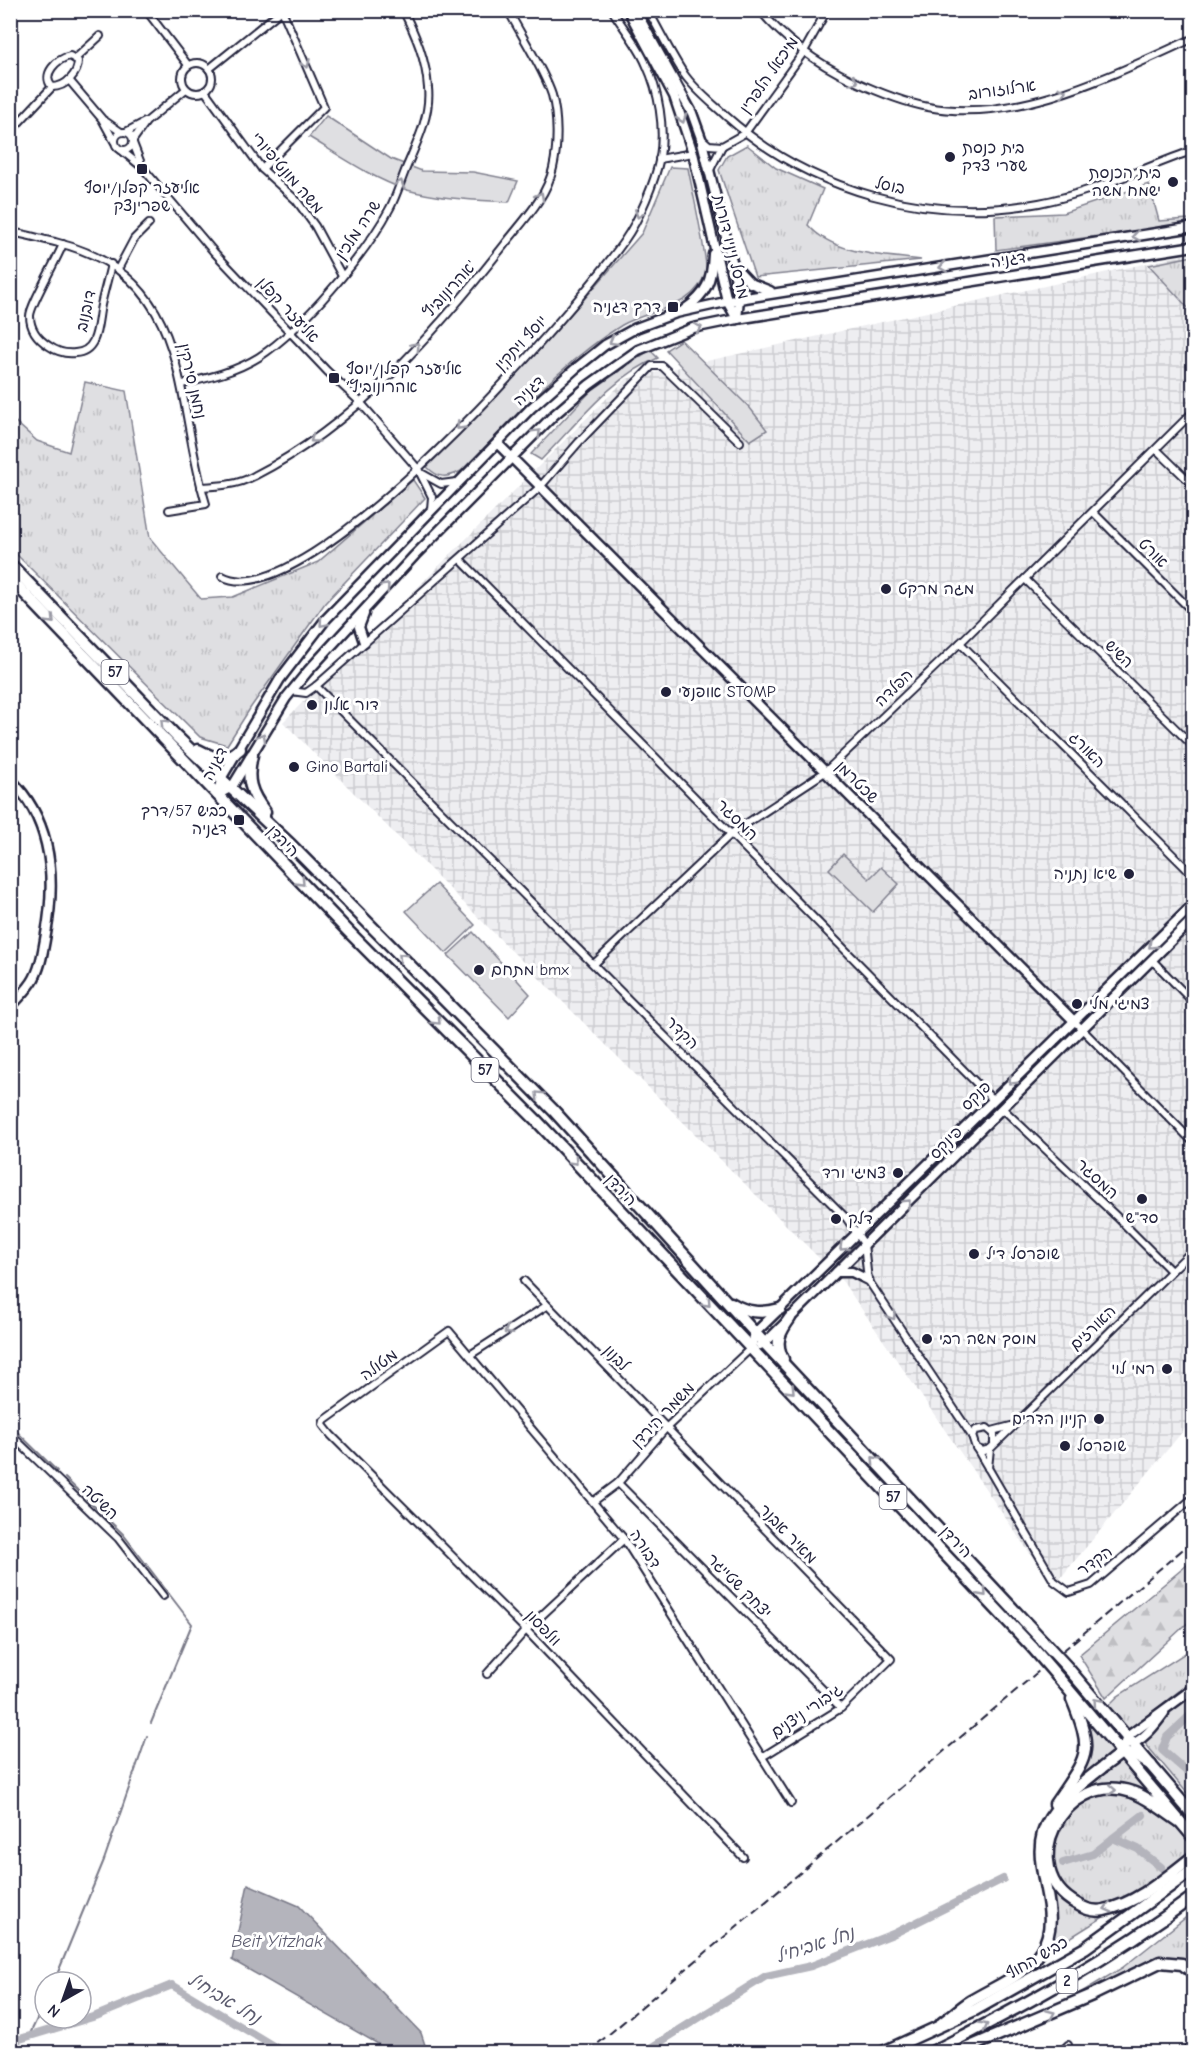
<svg xmlns="http://www.w3.org/2000/svg" width="1204" height="2063" font-family="'Comic Neue','Playpen Sans Hebrew',sans-serif">
<defs>
<pattern id="industrial-grid" width="8" height="8" patternUnits="userSpaceOnUse" patternTransform="scale(1.5)"><rect width="8" height="8" fill="#eeeef1"/><path d="M0 4h8M4 0v8" fill="none" stroke="#ccccd0"/></pattern>
<pattern id="grass-tufts" width="24" height="20" patternUnits="userSpaceOnUse" patternTransform="scale(1.5)"><rect width="24" height="20" fill="#dfdfe2"/><path d="M3 7l-1-3M5 7V3M7 7l1-3M15 17l-1-3M17 17v-4M19 17l1-3" fill="none" stroke="#bfbfc3"/></pattern>
<pattern id="forest-firs" width="22" height="20" patternUnits="userSpaceOnUse" patternTransform="scale(1.5)"><rect width="22" height="20" fill="#dfdfe2"/><path d="M5 1l3.5 6h-7zM16 11l3.5 6h-7z" fill="#bfbfc3"/></pattern>
</defs>
<rect width="100%" height="100%" fill="#fff"/>
<filter id="ink" filterUnits="userSpaceOnUse"><feTurbulence type="fractalNoise" baseFrequency=".0167" numOctaves="2"/><feDisplacementMap in="SourceGraphic" scale="12" xChannelSelector="R" yChannelSelector="G"/><feConvolveMatrix kernelMatrix="1 2 1 2 8 2 1 2 1" color-interpolation-filters="sRGB"/></filter>
<g filter="url(#ink)">
<path fill="url(#industrial-grid)" d="M 1193,253 L 1193,1419 L 1053,1587 L 843,1282 L 283,722 L 626,379 Z"/>
<g fill="url(#grass-tufts)" stroke="#80808e" stroke-width="1.5">
<path d="M 747,145 L 776,168 L 823,189 L 808,225 C 834,255 884,255 921,260 L 755,277 L 719,170 L 727,156 Z"/>
<path d="M 1149,184 L 1159,221 L 1189,219 L 1193,215 L 1193,223 L 996,250 L 995,216 L 1063,213 Z"/>
<path d="M 1193,256 L 1193,305 L 1189,309 L 1149,265 Z"/>
<path d="M 85,382 L 126,391 L 150,538 L 201,599 L 233,597 L 318,562 L 413,480 L 425,498 L 325,603 L 251,707 L 227,745 L 200,737 L 11,549 L 11,418 L 37,441 L 69,452 Z"/>
<path d="M 1193,1648 L 1193,1680 L 1128,1731 L 1108,1706 L 1118,1696 Z"/>
<path d="M 1193,1695 L 1193,1800 L 1144,1742 L 1170,1712 Z"/>
<path d="M 1073,1698 L 1118,1753 L 1053,1808 C 1090,1758 1102,1758 1073,1698 Z"/>
<path d="M 1121,1756 L 1164,1806 L 1122,1789 L 1073,1800 L 1047,1853 L 1062,1894 L 1105,1916 L 1041,1956 L 1050,1938 L 1042,1862 L 1060,1809 Z"/>
<path d="M 1102,1793 C 1111,1794 1121,1794 1130,1796 C 1146,1800 1192,1835 1193,1851 C 1172,1867 1129,1902 1103,1906 C 1092,1908 1083,1903 1074,1896 C 1044,1874 1048,1827 1076,1805 C 1083,1799 1094,1797 1102,1793 Z"/>
<path d="M 1193,1912 L 1191,1945 L 1193,1967 L 1174,1958 L 1159,1958 L 1055,2008 L 1122,1968 Z"/>
</g>
<path fill="url(#forest-firs)" stroke="#80808e" stroke-width="1.5" d="M 1193,1560 L 1193,1618 L 1106,1698 L 1079,1655 Z"/>
<g fill="#dfdfe2" stroke="#80808e" stroke-width="1.5">
<path d="M 326,116 L 391,159 L 422,171 L 473,172 L 518,181 L 509,202 C 476,200 440,199 407,190 C 373,179 340,156 309,137 Z"/>
<path d="M 670,167 L 688,168 C 691,184 708,261 706,271 C 695,310 651,308 622,325 C 560,363 512,421 461,471 C 446,479 438,478 427,467 L 535,355 L 642,233 Z"/>
<path d="M 681,340 L 750,408 L 767,430 L 750,441 L 666,350 Z"/>
<path d="M 650,350 L 658,358 C 611,377 576,425 541,460 L 531,454 L 591,391 Z"/>
<path d="M 843,854 L 869,879 L 881,867 L 899,884 L 873,912 L 829,869 Z"/>
<path d="M 436,884 L 475,925 L 446,953 L 406,911 Z"/>
<path d="M 473,932 L 530,994 L 509,1017 L 448,955 Z"/>
</g>
<path fill="#b4b4bc" stroke="#7a7a88" stroke-width="1.5" d="M 248,1884 L 299,1906 L 421,2033 L 427,2051 L 425,2052 L 392,2052 L 232,1960 Z"/>
<g fill="none" stroke-linecap="round" stroke-linejoin="round">
<g stroke="#7a7a88" stroke-width="2">
<path d="M 10,1425 L 57,1471"/>
<path d="M 65,1478 L 123,1534 L 192,1624 L 151,1723"/>
<path d="M 54,1982 L 104,1860 L 147,1736"/>
<path d="M 29,2036 L 45,2002"/>
</g>
<g stroke="#b4b4bc" stroke-width="8">
<path d="M 1185,1770 L 1162,1750 L 1167,1737 L 1194,1712"/>
<path d="M 1113,1838 L 1143,1815"/>
<path d="M 1063,1863 L 1093,1854 L 1113,1838 L 1138,1849 L 1161,1867"/>
<path d="M 10,2042 L 96,2016 L 172,1985 L 283,2052"/>
<path d="M 644,2052 L 766,1976 L 811,1966 L 893,1934 L 1003,1879"/>
</g>
<g stroke="#22223b" stroke-width="10">
<g id="street">
<path d="M 146,10 L 188,65"/>
<path d="M 648,10 C 660,32 671,54 684,74 C 695,90 712,103 726,116 C 810,191 927,224 1039,203 C 1092,193 1143,168 1194,150"/>
<path d="M 760,10 C 786,42 818,64 854,81 C 878,92 902,102 928,107 C 1018,124 1114,74 1194,38"/>
<path d="M 955,10 L 1010,10"/>
<path d="M 70,56 L 78,61 C 78,74 66,87 52,87 C 41,74 57,59 70,56 Z"/>
<path d="M 76,58 L 100,36"/>
<circle cx="197" cy="78" r="15"/>
<path d="M 209,69 L 282,10"/>
<path d="M 69,80 L 102,119 L 114,141"/>
<path d="M 205,91 L 262,169 L 296,200 L 315,226 L 342,276"/>
<path d="M 105,121 L 121,132"/>
<circle cx="124" cy="141" r="9"/>
<path d="M 10,132 L 52,87"/>
<path d="M 126,132 L 145,122"/>
<path d="M 701,138 L 709,145 L 722,146"/>
<path d="M 133,140 L 146,122 L 186,89"/>
<path d="M 133,143 L 142,166"/>
<path d="M 722,146 L 745,133 L 803,53 L 827,10"/>
<path d="M 121,150 L 142,167 L 214,252 L 327,371 L 360,402 L 418,469 L 432,497 L 431,509"/>
<path d="M 659,159 L 693,153"/>
<path d="M 262,169 L 324,107 L 282,10"/>
<path d="M 710,170 L 722,146"/>
<path d="M 10,232 C 25,234 41,239 55,242 C 194,276 173,396 206,504 L 169,510"/>
<path d="M 63,244 C 57,260 30,305 30,316 C 30,329 38,339 49,346 C 56,351 66,354 75,353 C 99,352 97,323 101,305 C 104,291 108,278 111,264"/>
<path d="M 118,269 L 134,239 L 149,224"/>
<path d="M 182,384 C 208,378 235,372 259,357 C 302,329 366,254 390,208 C 397,195 401,180 407,166 C 417,143 431,114 428,88 C 426,59 416,36 403,10"/>
<path d="M 1157,450 L 1194,486"/>
<path d="M 423,474 L 441,484 L 457,482"/>
<path d="M 201,487 C 218,486 238,485 254,476 C 355,425 436,332 505,244 C 523,221 547,197 553,168 C 558,146 558,117 552,95 C 544,70 521,35 508,10"/>
<path d="M 1093,512 L 1194,613"/>
<path d="M 461,560 L 993,1100"/>
<path d="M 222,576 C 306,622 577,308 624,241 C 639,220 655,182 660,157 C 665,127 659,92 646,64 C 638,45 623,28 612,10"/>
<path d="M 1025,579 L 1194,747"/>
<path d="M 960,643 L 1194,876"/>
<path d="M 316,686 L 847,1219 L 864,1244 L 868,1280 L 972,1436"/>
<path d="M 291,691 L 306,693 L 316,686 L 540,487 L 579,442 L 652,366 L 662,366 L 740,442"/>
<path d="M 1152,960 L 1194,1003"/>
<path d="M 594,964 L 732,833 L 825,772 L 960,643 L 1194,411"/>
<path d="M 1074,1021 L 1194,1143"/>
<path d="M 1002,1108 L 1117,1217 L 1171,1271"/>
<path d="M 524,1281 L 891,1659 L 841,1708 L 762,1757"/>
<path d="M 470,1355 L 546,1306"/>
<path d="M 992,1431 L 1011,1426"/>
<path d="M 10,1434 L 118,1538 L 163,1596"/>
<path d="M 994,1443 L 994,1434 L 987,1428 L 976,1430 L 972,1436 L 976,1448 L 983,1451 L 990,1449 L 1194,1249"/>
<path d="M 977,1449 L 1054,1581 L 1069,1592 L 1091,1585 L 1194,1497"/>
<path d="M 988,1468 L 990,1449"/>
<path d="M 618,1483 L 841,1708"/>
<path d="M 594,1501 L 618,1483 L 666,1428 L 751,1348"/>
<path d="M 487,1674 L 526,1630 L 624,1539"/>
<path d="M 743,1857 L 526,1630 L 331,1435 L 323,1425 L 324,1421 L 449,1331 L 624,1539 L 791,1803"/>
<path d="M 1061,2052 L 1068,2045"/>
<path d="M 1184,2052 L 1194,2043"/>
</g>
</g>
<g stroke="#22223b" stroke-width="13">
<g id="secondary">
<path d="M 628,10 L 674,96 L 693,153 L 727,301 L 737,319"/>
<path d="M 635,10 L 692,113 L 701,138 L 733,265 L 739,299 L 737,319"/>
<path d="M 735,267 L 750,283 L 770,291"/>
<path d="M 685,309 C 707,294 712,280 713,254"/>
<path d="M 498,444 L 1074,1021"/>
<path d="M 364,614 L 359,627 L 364,642"/>
<path d="M 10,779 C 52,820 56,879 46,934 C 43,950 41,968 32,982 C 26,991 18,999 10,1007"/>
<path d="M 217,795 L 222,777 L 280,679 L 326,619 L 531,408 L 575,369 L 605,345 L 636,328 L 676,313 L 739,299 L 1194,227"/>
<path d="M 217,795 L 232,787 L 286,698 L 308,671 L 415,555 L 554,415 L 589,385 L 638,350 L 693,328 L 737,319 L 1194,246"/>
<path d="M 837,1272 L 852,1272 L 868,1280"/>
<path d="M 760,1345 L 770,1338 L 1194,918"/>
<path d="M 751,1348 L 755,1333 L 1194,904"/>
<path d="M 1127,1745 C 1141,1744 1156,1724 1164,1713"/>
<path d="M 1121,1753 L 1127,1737 L 1194,1688"/>
</g>
</g>
<g stroke="#22223b" stroke-width="15">
<g id="highway">
<path d="M 10,564 L 177,737 L 291,845 L 554,1111 L 755,1333 L 1043,1641"/>
<path d="M 10,578 L 348,931 L 536,1120 L 1033,1648"/>
<path d="M 198,750 C 215,759 224,763 240,749"/>
<path d="M 252,755 C 246,780 250,792 265,812"/>
<path d="M 731,1303 C 747,1313 762,1314 780,1309"/>
<path d="M 783,1359 C 774,1342 780,1332 790,1318"/>
<path d="M 1067,1667 L 1194,1816"/>
<path d="M 1058,1677 L 1194,1838"/>
<path d="M 1055,1804 C 1087,1756 1095,1755 1072,1699"/>
<path d="M 1179,1821 C 1165,1812 1149,1798 1132,1792 C 1062,1769 1014,1870 1077,1904 C 1085,1909 1095,1912 1104,1910 C 1137,1904 1168,1876 1194,1856"/>
<path d="M 942,2023 C 952,2016 961,2007 971,2001 C 996,1986 1024,1976 1041,1951 C 1068,1910 1022,1860 1050,1818 C 1067,1792 1097,1772 1121,1753 L 1134,1755 L 1151,1765"/>
<path d="M 883,2052 L 975,2010 L 1085,1948 L 1194,1869"/>
<path d="M 932,2052 C 1024,2006 1111,1958 1194,1896"/>
<path d="M 958,2052 L 1092,1995 L 1160,1962 L 1182,1964 L 1194,1973"/>
</g>
</g>
<use href="#street" stroke="#fff" stroke-width="6"/>
<use href="#secondary" stroke="#fff" stroke-width="8"/>
<use href="#highway" stroke="#fff" stroke-width="10"/>
<path stroke="#22223b" stroke-width="2" stroke-dasharray="9 4.5" stroke-linecap="butt" d="M 588,2052 L 1194,1540"/>
<g stroke="#22223b" stroke-width="15" stroke-linecap="butt">
<g id="highway-bridge">
<path d="M 1043,1641 L 1067,1667"/>
<path d="M 1033,1648 L 1058,1677"/>
</g>
</g>
<use href="#highway-bridge" stroke="#fff" stroke-width="10"/>
</g>
<defs><path id="oneway-chevron" d="M-2-3.5L2.5 0L-2 3.5" fill="none" stroke-width="1.6" stroke-linecap="round" stroke-linejoin="round" transform="scale(1.5)"/></defs>
<g stroke="#9c9ca7">
<use href="#oneway-chevron" transform="translate(306 64) rotate(66)"/>
<use href="#oneway-chevron" transform="translate(854 81) rotate(25)"/>
<use href="#oneway-chevron" transform="translate(1063 92) rotate(-16)"/>
<use href="#oneway-chevron" transform="translate(682 119) rotate(71)"/>
<use href="#oneway-chevron" transform="translate(400 184) rotate(-70)"/>
<use href="#oneway-chevron" transform="translate(540 196) rotate(-61)"/>
<use href="#oneway-chevron" transform="translate(639 214) rotate(111)"/>
<use href="#oneway-chevron" transform="translate(1136 236) rotate(171)"/>
<use href="#oneway-chevron" transform="translate(943 267) rotate(171)"/>
<use href="#oneway-chevron" transform="translate(698 328) rotate(-14)"/>
<use href="#oneway-chevron" transform="translate(613 341) rotate(150)"/>
<use href="#oneway-chevron" transform="translate(416 346) rotate(-47)"/>
<use href="#oneway-chevron" transform="translate(460 426) rotate(134)"/>
<use href="#oneway-chevron" transform="translate(537 433) rotate(-45)"/>
<use href="#oneway-chevron" transform="translate(314 439) rotate(144)"/>
<use href="#oneway-chevron" transform="translate(386 587) rotate(-47)"/>
<use href="#oneway-chevron" transform="translate(51 620) rotate(46)"/>
<use href="#oneway-chevron" transform="translate(323 623) rotate(131)"/>
<use href="#oneway-chevron" transform="translate(164 723) rotate(-134)"/>
<use href="#oneway-chevron" transform="translate(262 737) rotate(-61)"/>
<use href="#oneway-chevron" transform="translate(301 882) rotate(47)"/>
<use href="#oneway-chevron" transform="translate(1152 945) rotate(136)"/>
<use href="#oneway-chevron" transform="translate(402 957) rotate(-135)"/>
<use href="#oneway-chevron" transform="translate(437 1021) rotate(45)"/>
<use href="#oneway-chevron" transform="translate(1012 1081) rotate(136)"/>
<use href="#oneway-chevron" transform="translate(539 1095) rotate(-135)"/>
<use href="#oneway-chevron" transform="translate(574 1161) rotate(47)"/>
<use href="#oneway-chevron" transform="translate(907 1203) rotate(-45)"/>
<use href="#oneway-chevron" transform="translate(843 1247) rotate(136)"/>
<use href="#oneway-chevron" transform="translate(707 1303) rotate(46)"/>
<use href="#oneway-chevron" transform="translate(892 1316) rotate(56)"/>
<use href="#oneway-chevron" transform="translate(508 1331) rotate(148)"/>
<use href="#oneway-chevron" transform="translate(791 1390) rotate(46)"/>
<use href="#oneway-chevron" transform="translate(875 1460) rotate(-133)"/>
<use href="#oneway-chevron" transform="translate(983 1593) rotate(48)"/>
<use href="#oneway-chevron" transform="translate(1097 1702) rotate(-131)"/>
<use href="#oneway-chevron" transform="translate(1112 1790) rotate(3)"/>
<use href="#oneway-chevron" transform="translate(1108 1908) rotate(165)"/>
<use href="#oneway-chevron" transform="translate(1051 2014) rotate(-23)"/>
<use href="#oneway-chevron" transform="translate(984 2026) rotate(-27)"/>
</g>
</g>
<g fill="#22223b" stroke="#fff" stroke-width="2">
<circle cx="950" cy="157" r="6"/>
<rect x="136" y="163" width="12" height="12" rx="3"/>
<circle cx="1173" cy="182" r="6"/>
<rect x="667" y="301" width="12" height="12" rx="3"/>
<rect x="328" y="372" width="12" height="12" rx="3"/>
<circle cx="886" cy="589" r="6"/>
<circle cx="666" cy="692" r="6"/>
<circle cx="312" cy="705" r="6"/>
<circle cx="294" cy="767" r="6"/>
<rect x="233" y="814" width="12" height="12" rx="3"/>
<circle cx="1129" cy="874" r="6"/>
<circle cx="479" cy="970" r="6"/>
<circle cx="1077" cy="1004" r="6"/>
<circle cx="898" cy="1173" r="6"/>
<circle cx="1142" cy="1199" r="6"/>
<circle cx="836" cy="1219" r="6"/>
<circle cx="974" cy="1254" r="6"/>
<circle cx="927" cy="1339" r="6"/>
<circle cx="1167" cy="1369" r="6"/>
<circle cx="1099" cy="1419" r="6"/>
<circle cx="1065" cy="1446" r="6"/>
</g>
<g text-anchor="middle" dominant-baseline="central" stroke-width="6" stroke-linejoin="round" paint-order="stroke">
<g fill="#fff" stroke="#646476" stroke-width="1.5">
<rect x="101.5" y="660" width="27" height="24" rx="4.5"/>
<rect x="471.5" y="1058" width="27" height="24" rx="4.5"/>
<rect x="879.5" y="1485" width="27" height="24" rx="4.5"/>
<rect x="1056.5" y="1969" width="21" height="24" rx="4.5"/>
</g>
<g font-size="15" font-weight="bold" fill="#22223b">
<text x="115" y="672">57</text>
<text x="485" y="1070">57</text>
<text x="893" y="1497">57</text>
<text x="1067" y="1981">2</text>
</g>
<g font-size="16" fill="#22223b" stroke="#fff">
<text transform="translate(769 75) rotate(-55)">מיכאל הלפרין</text>
<text transform="translate(1002 90) rotate(-8)">ארלוזורוב</text>
<text transform="translate(287 173) rotate(49)">משה מונטיפיורי</text>
<text transform="translate(890 186) rotate(12)">בוסל</text>
<text transform="translate(358 230) rotate(-56)">שרה מלכין</text>
<text transform="translate(731 247) rotate(76)">מרסל ניניו דורות</text>
<text transform="translate(1008 260) rotate(-9)">דגניה</text>
<text transform="translate(450 289) rotate(-48)">אהרונוביץ'</text>
<text transform="translate(288 310) rotate(47)">אליעזר קפלן</text>
<text transform="translate(86 311) rotate(-77)">דובנוב</text>
<text transform="translate(521 343) rotate(-47)">יוסף ויתקין</text>
<text transform="translate(192 381) rotate(77)">נחמן סירקין</text>
<text transform="translate(529 391) rotate(-44)">דגניה</text>
<text transform="translate(1153 553) rotate(45)">אורט</text>
<text transform="translate(1119 654) rotate(45)">השיש</text>
<text transform="translate(894 688) rotate(-44)">הפלדה</text>
<text transform="translate(1087 750) rotate(45)">האורג</text>
<text transform="translate(215 764) rotate(-63)">דגניה</text>
<text transform="translate(857 782) rotate(45)">שכטרמן</text>
<text transform="translate(737 820) rotate(45)">המסגר</text>
<text transform="translate(283 841) rotate(46)">הירדן</text>
<text transform="translate(682 1033) rotate(45)">הקדר</text>
<text transform="translate(976 1096) rotate(-44)">פנקס</text>
<text transform="translate(946 1143) rotate(-45)">פינקס</text>
<text transform="translate(1097 1179) rotate(43)">המסגר</text>
<text transform="translate(621 1190) rotate(47)">הירדן</text>
<text transform="translate(1093 1328) rotate(-44)">האורזים</text>
<text transform="translate(616 1358) rotate(46)">לבנון</text>
<text transform="translate(379 1365) rotate(-36)">מטולה</text>
<text transform="translate(663 1415) rotate(-46)">משמר הירדן</text>
<text transform="translate(100 1502) rotate(44)">השיטה</text>
<text transform="translate(788 1534) rotate(46)">מאיר אבנר</text>
<text transform="translate(956 1542) rotate(46)">הירדן</text>
<text transform="translate(645 1549) rotate(57)">דבורה</text>
<text transform="translate(1095 1561) rotate(-36)">הקדר</text>
<text transform="translate(739 1586) rotate(45)">יצחק שטייגר</text>
<text transform="translate(543 1628) rotate(46)">וולפסון</text>
<text transform="translate(807 1711) rotate(-34)">גיבורי ניצנים</text>
<text transform="translate(1037 1958) rotate(-30)">כביש החוף</text>
</g>
<g font-size="16" fill="#22223b" stroke="#fff" text-anchor="start">
<text x="962" y="148">בית כנסת<tspan x="962" dy="18">שערי צדק</tspan></text>
<text x="1161" y="173" text-anchor="end">בית הכנסת<tspan x="1161" dy="18">ישמח משה</tspan></text>
<text x="142" y="188" text-anchor="middle">אליעזר קפלן/יוסף<tspan x="142" dy="18">שפרינצק</tspan></text>
<text x="661" y="307" text-anchor="end">דרך דגניה</text>
<text x="346" y="369">אליעזר קפלן/יוסף<tspan x="346" dy="18">אהרונוביץ׳</tspan></text>
<text x="898" y="589">מגה מרקט</text>
<text x="678" y="692">אופנעי STOMP</text>
<text x="324" y="705">דור אלון</text>
<text x="306" y="767">Gino Bartali</text>
<text x="227" y="811" text-anchor="end">כביש 57/דרך<tspan x="227" dy="18">דגניה</tspan></text>
<text x="1117" y="874" text-anchor="end">שיא נתניה</text>
<text x="491" y="970">מתחם bmx</text>
<text x="1089" y="1004">צמיגי מלי</text>
<text x="886" y="1173" text-anchor="end">צמיגי ורד</text>
<text x="1142" y="1218" text-anchor="middle">סד"ש</text>
<text x="848" y="1219">דלק</text>
<text x="986" y="1254">שופרסל דיל</text>
<text x="939" y="1339">מוסך משה רבי</text>
<text x="1155" y="1369" text-anchor="end">רמי לוי</text>
<text x="1087" y="1419" text-anchor="end">קניון הדרים</text>
<text x="1077" y="1446">שופרסל</text>
</g>
<g font-size="18" font-style="italic" fill="#5c5c6f" stroke="#fff">
<text x="277" y="1941">Beit Yitzhak</text>
<text transform="translate(815 1945) rotate(-18)">נחל אביחיל</text>
<text transform="translate(224 1999) rotate(31)">נחל אביחיל</text>
</g>
</g>
<rect width="1204" height="2063" fill="none" stroke="#fff" stroke-width="36"/>
<rect x="18" y="18" width="1168" height="2027" fill="none" stroke="#22223b" stroke-width="2" filter="url(#ink)"/>
<g transform="translate(63 2000) rotate(220)"><circle r="28" fill="#ffffff" stroke="#a7a7b1" stroke-width="1.5"/>
<path d="M0-4.5L10 22L0 15L-10 22Z" fill="#22223b"/>
<text y="-9" font-size="16" font-weight="bold" text-anchor="middle" fill="#22223b">N</text>
</g>
</svg>
